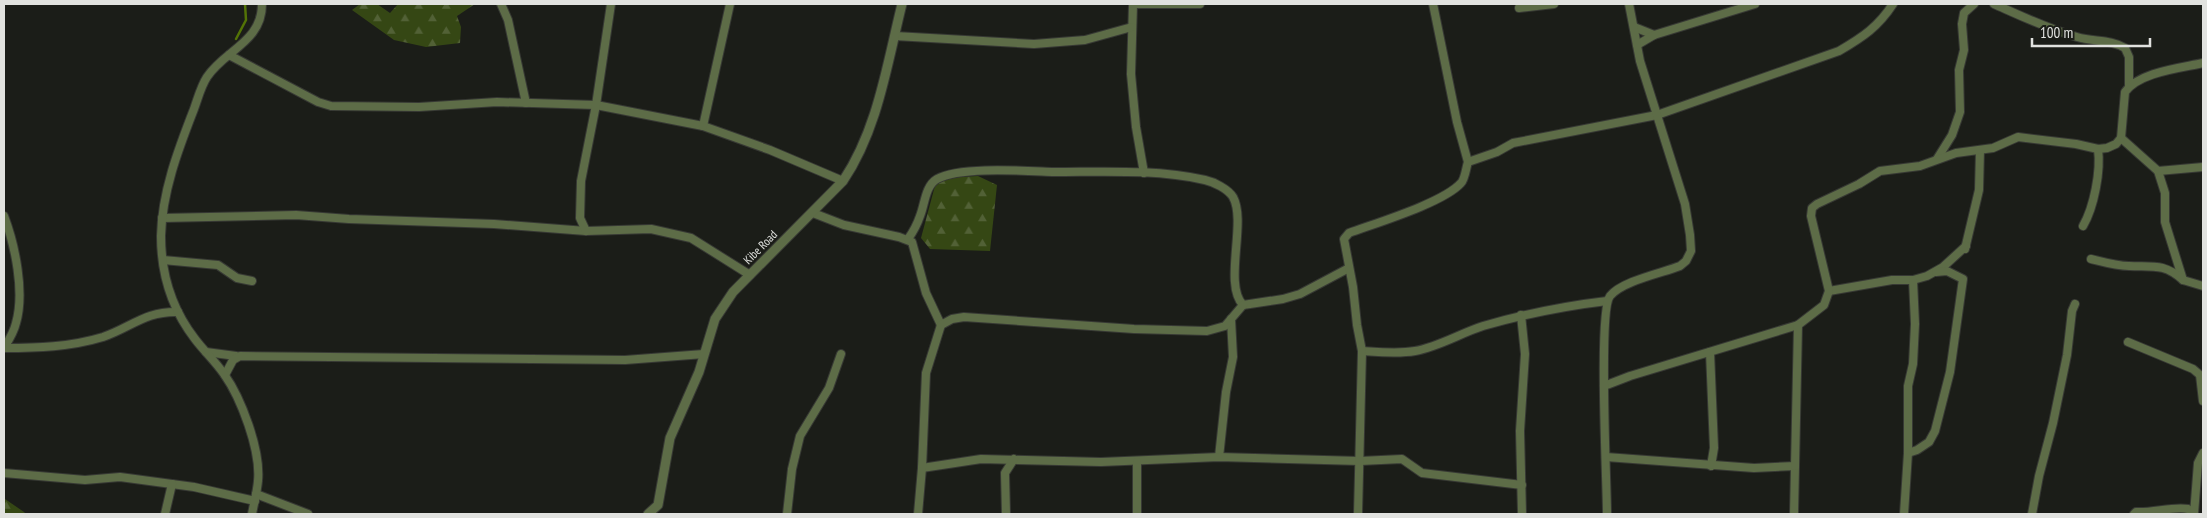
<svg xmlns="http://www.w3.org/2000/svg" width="2207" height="518" font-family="'PT Sans Narrow',sans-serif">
<defs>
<pattern id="forest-firs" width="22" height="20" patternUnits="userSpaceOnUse" patternTransform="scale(1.25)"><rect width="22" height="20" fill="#354714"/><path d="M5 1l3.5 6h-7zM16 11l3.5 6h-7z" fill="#526136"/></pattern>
</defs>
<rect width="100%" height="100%" fill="#1b1d18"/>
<g fill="url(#forest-firs)">
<path d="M 360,4 L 377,4 L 390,13 L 398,4 L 475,4 L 457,16 L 461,27 L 460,43 L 426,47 L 394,40 L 352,10 Z"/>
<path d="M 978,176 L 997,185 L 990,251 L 930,249 L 921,238 L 936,182 L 958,177 Z"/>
<path d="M 5,499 L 24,512 L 26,514 L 4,514 Z"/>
</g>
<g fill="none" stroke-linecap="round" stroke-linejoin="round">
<path stroke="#537306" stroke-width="2.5" d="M 236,39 L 246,20 L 245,4"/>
<g stroke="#373934" stroke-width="10">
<g id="minor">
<path d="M 501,4 L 508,20 L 526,103"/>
<path d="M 1133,4 L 1131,74 L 1136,127 L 1144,173"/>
<path d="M 1133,4 L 1200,4"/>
<path d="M 1433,4 L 1457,122 L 1468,162"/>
<path d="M 1994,4 C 2021,16 2048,29 2077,37 C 2094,42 2110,39 2125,48 L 2129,57 L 2129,86"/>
<path d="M 1519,8 L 1554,4"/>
<path d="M 1634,27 L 1654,35"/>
<path d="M 895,36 L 1034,44 L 1085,40 L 1132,27"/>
<path d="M 1637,45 L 1654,35 L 1755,4"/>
<path d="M 229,55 L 318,102 L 331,106 L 419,107 L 497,102 L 596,105 L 703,126 L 770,150 L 843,181"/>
<path d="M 703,126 L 730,4"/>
<path d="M 2121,138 L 2158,171 L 2165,193 L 2165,222 L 2183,280 L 2203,286"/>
<path d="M 1937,159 L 1952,135 L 1960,112 L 1959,70 L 1964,50 L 1962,24 L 1964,13 L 1974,4"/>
<path d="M 2158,171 L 2203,167"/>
<path d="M 813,213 L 844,225 L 899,237 L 912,242 L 926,293 L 941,325"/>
<path d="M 4,216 C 15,245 25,292 16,323 C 14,332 9,340 4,348"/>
<path d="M 162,218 L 296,215 L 349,219 L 494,224 L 586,231 L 651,229 L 691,238 L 750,275"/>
<path d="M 2083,226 C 2094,207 2101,171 2098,149"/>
<path d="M 586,231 L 580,218 L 581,181 L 596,105 L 611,4"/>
<path d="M 908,239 C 913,232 917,225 920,216 C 925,204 925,186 937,179 C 960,166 1026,171 1054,172 C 1103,172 1156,169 1205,180 C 1214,182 1228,189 1233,197 C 1247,222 1223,284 1243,305 L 1283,299 L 1300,294 L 1349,268"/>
<path d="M 1965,249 L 1979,190 L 1980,150"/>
<path d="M 2091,259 C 2103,262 2117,266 2129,266 C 2153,267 2164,263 2183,280"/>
<path d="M 163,260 L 218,265 L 237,278 L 252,281"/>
<path d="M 1829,291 L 1892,280 L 1913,280 L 1927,276 L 1943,267 L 1966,246"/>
<path d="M 1521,315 L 1525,354 L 1520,431 L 1522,514"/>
<path d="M 2128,342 L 2193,369 L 2200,375 L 2203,401"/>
<path d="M 4,348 C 37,348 70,347 103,337 C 132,327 145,311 178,312"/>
<path d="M 1362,351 C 1379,352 1398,354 1415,351 C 1438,347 1461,333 1483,326 C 1525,314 1564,306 1607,301"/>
<path d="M 206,352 L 236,356"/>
<path d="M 1710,352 L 1714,448 L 1711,466"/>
<path d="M 225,375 L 233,360 L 240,356 L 625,360 L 704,354"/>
<path d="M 1604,386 L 1630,376 L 1798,325 L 1824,305 L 1829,291 L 1811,216 L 1812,208 L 1817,204 L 1859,184 L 1880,171 L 1920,166 L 1956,153 L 1993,148 L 2018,137 L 2076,144 L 2098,149 L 2107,148 L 2116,144 L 2121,138 L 2125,92 C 2139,72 2181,68 2203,63"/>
<path d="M 1908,453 L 1917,450 L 1929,442 L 1935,431 L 1950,372 L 1963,279 L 1947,271 L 1936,272"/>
<path d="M 1219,457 L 1226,392 L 1233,357 L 1231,319"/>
<path d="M 1606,457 L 1754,468 L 1795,466 L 1794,514"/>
<path d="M 1795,466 L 1798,325"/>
<path d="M 922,468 L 981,459 L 1101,462 L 1219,457 L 1360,461 L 1402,459 L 1422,473 L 1522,485"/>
<path d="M 4,473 L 85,480 L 120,477 L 194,487 L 255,501"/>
<path d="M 256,494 L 308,514"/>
<path d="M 165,514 L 172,484"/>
<path d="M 252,514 C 254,503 257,492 258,481 C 261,450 241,398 224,374 C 215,361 204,351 195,339 C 171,308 161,275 161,236 C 162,192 178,150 194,109 C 198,98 201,86 207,77 C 225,50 262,42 262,4"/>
<path d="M 787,514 L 792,469 L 800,436 L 829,388 L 841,354"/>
<path d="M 918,514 L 922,468 L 926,373 L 941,325 L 952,319 L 964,317 L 1134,329 L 1207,331 L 1225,326 L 1243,305"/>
<path d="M 1006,514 L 1005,473 L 1014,459"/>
<path d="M 1137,514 L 1137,462"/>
<path d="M 1358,514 L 1362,351 L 1357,325 L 1353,287 L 1344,239 L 1349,233 C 1376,223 1443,203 1461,183 C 1465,179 1466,168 1468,162 L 1497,152 L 1513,143 L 1657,115 L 1839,51 C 1863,37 1878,27 1893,4"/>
<path d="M 1607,514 C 1607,483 1598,311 1610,296 C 1622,281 1662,273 1680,266 L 1686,261 L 1691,251 L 1690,235 L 1685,204 L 1640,61 L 1629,4"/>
<path d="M 1904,514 L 1908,453 L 1908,386 L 1913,364 L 1915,324 L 1913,280"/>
<path d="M 2032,514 L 2039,476 L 2053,423 L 2067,355 L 2072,311 L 2075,304"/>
<path d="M 2134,514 L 2136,512 C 2153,513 2174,506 2188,509 L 2193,514"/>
<path d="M 2194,514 L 2198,463 L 2203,453"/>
</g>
</g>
<g stroke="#373934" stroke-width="11">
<path id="tertiary" d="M 648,514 L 658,505 L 670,438 L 699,372 L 715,319 L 733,292 L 843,181 C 878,129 887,64 902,4"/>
</g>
<use href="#minor" stroke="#5d6c47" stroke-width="8"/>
<use href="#tertiary" stroke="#5d6c47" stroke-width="9"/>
</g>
<g text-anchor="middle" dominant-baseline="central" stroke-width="4" stroke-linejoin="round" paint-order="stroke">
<g font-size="12" fill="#e1e2df" stroke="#1b1d18">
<text transform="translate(760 247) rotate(-45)">Kibe Road</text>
</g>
</g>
<rect width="2207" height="518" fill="none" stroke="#e1e2df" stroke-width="10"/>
<path d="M2032 38v8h118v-8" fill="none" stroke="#e1e2df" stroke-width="2.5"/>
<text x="2040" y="38" font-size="15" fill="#e1e2df" stroke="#1b1d18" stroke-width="4" paint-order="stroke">100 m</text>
</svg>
